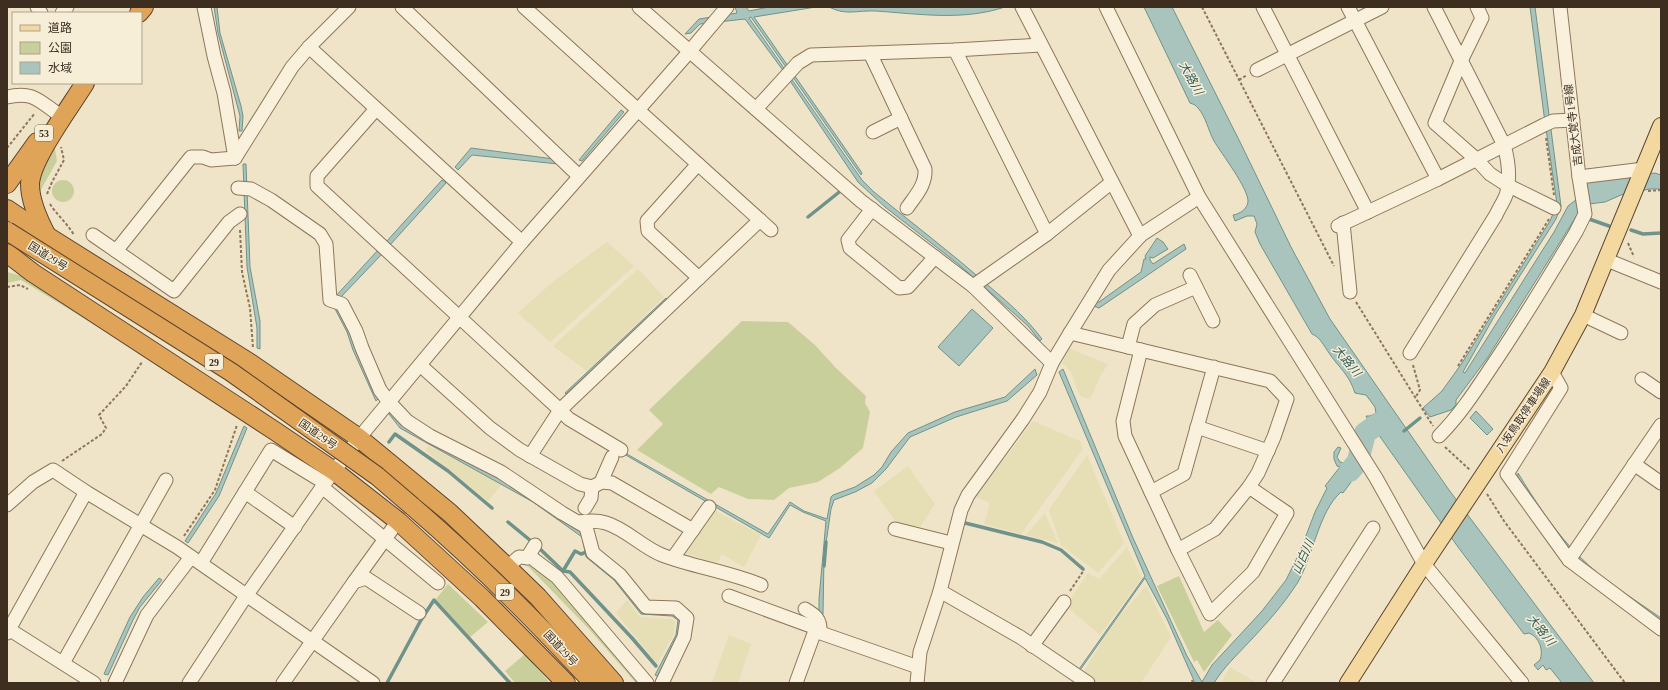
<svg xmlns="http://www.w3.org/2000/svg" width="1668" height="690" font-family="'Times New Roman','Noto Sans JP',serif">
<rect width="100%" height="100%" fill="#f0e4c8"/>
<g fill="#e6deb5">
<path d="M 607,242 L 634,266 L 550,342 L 518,313 L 555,280 Z"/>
<path d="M 638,269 L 664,297 L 587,371 L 553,346 Z"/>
<path d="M 1068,348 L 1108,364 L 1101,375 L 1090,399 L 1082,397 L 1078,392 L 1071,372 L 1066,366 L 1062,364 Z"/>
<path d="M 1033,421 L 1080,441 L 1083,449 L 1021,534 L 984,524 L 990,503 L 976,497 Z"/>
<path d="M 429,446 L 502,484 L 488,501 L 425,450 Z"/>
<path d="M 1087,455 L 1124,543 L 1098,573 L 1061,545 L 1049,510 Z"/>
<path d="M 908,466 L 935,504 L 920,527 L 898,525 L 874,491 Z"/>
<path d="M 714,510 L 761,535 L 744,567 L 722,554 L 717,563 L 684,553 Z"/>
<path d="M 1045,513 L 1058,543 L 1026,535 Z"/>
<path d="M 1127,547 L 1142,578 L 1100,635 L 1066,606 L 1088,573 L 1099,579 Z"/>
<path d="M 1146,586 L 1171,637 L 1141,683 L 1096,683 L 1082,675 L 1102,641 L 1118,618 Z"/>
<path d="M 627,600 L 640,617 L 672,619 L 675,622 L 674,634 L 657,664 L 616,613 Z"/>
<path d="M 729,635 L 751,644 L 738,683 L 712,683 Z"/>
<path d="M 1230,667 L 1257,683 L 1221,683 Z"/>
</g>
<g fill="#c9cf9b">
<path d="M 54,144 L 57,161 L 38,195 L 38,173 Z"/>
<circle cx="63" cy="191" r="11"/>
<path d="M 7,272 L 26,277 L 128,341 L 126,344 L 21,280 L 7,283 Z"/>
<path d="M 742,321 L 788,322 L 815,345 L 836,368 L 866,396 L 865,403 L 870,412 L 863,448 L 840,468 L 818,482 L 789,488 L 774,500 L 748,499 L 719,487 L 711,494 L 637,450 L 663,424 L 649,410 Z"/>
<path d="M 523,561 L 528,562 L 554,581 L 640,683 L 636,683 L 588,628 Z"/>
<path d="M 1179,576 L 1204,632 L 1218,620 L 1232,635 L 1204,672 L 1197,660 L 1194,662 L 1157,586 Z"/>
<path d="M 448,584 L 488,622 L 470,637 L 436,599 Z"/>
<path d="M 525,654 L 550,683 L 515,683 L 505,671 Z"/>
</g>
<g fill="#a9c4bc" stroke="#6f938a">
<path d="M 214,7 L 217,7 L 220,33 L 241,106 L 243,116 L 242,131 L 239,131 L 240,116 L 218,33 Z"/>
<path d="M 735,7 L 746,7 L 749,11 L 769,7 L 816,7 L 754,17 L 858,167 L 862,173 L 861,175 L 751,17 L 749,18 L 862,180 L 874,192 C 913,224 953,254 990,287 C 1009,303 1027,319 1042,339 L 1040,341 L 1028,326 L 999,300 L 958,264 L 885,207 L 858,182 L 782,69 L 745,19 L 700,24 L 691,33 L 685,34 L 699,19 L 737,13 Z"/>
<path d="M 829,7 L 1005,7 C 963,21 919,14 876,11 C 858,10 846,16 829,7 Z"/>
<path d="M 1144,7 L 1172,7 L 1240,142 L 1291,247 L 1330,319 L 1449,490 L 1594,683 L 1562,683 L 1550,668 L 1546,670 L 1543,665 L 1538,670 L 1534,665 L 1540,660 C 1544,650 1539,637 1529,633 L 1524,634 L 1458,547 L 1376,431 L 1364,436 L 1361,433 L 1369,422 L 1366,416 L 1370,416 L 1376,413 L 1375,407 L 1366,395 L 1355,393 C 1349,374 1339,368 1329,353 C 1324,346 1320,337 1312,334 L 1260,244 L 1255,232 L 1257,224 L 1254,216 L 1247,216 L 1235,221 L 1233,215 C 1240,214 1247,209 1248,202 C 1249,189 1221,153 1214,141 C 1208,130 1206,117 1198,108 C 1196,105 1193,104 1190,103 Z"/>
<path d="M 1530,7 L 1535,7 L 1561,206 L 1556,219 L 1495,315 L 1463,372 L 1465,373 L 1554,232 L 1568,206 L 1577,199 L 1585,182 L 1655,173 L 1661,175 L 1661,189 L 1650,189 L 1621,195 L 1605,202 L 1589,204 L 1579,212 L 1488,357 L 1456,400 L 1456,406 L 1455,406 L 1451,410 L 1430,417 L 1423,408 L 1442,391 L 1462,363 L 1550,221 L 1557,204 L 1544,115 Z"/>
<path d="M 621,110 L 624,112 L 582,161 L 579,160 Z"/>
<path d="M 471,148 L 554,159 L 558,164 L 472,155 L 458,170 L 455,167 Z"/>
<path d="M 243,164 L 246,164 L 250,267 L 260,321 L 260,349 L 257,348 L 257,328 L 247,267 Z"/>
<path d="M 442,180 L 446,183 L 390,245 L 386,242 Z"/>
<path d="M 1157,238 L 1163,242 L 1168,249 L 1153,258 L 1150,257 L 1150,260 L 1153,264 L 1184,244 L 1186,249 L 1099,308 L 1094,306 L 1096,302 L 1099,302 L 1141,272 L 1144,259 L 1146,259 L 1145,256 Z"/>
<path d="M 378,250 L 382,254 L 339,299 L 380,397 L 376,401 L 353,350 L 347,332 L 333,305 L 334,298 Z"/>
<path d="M 666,298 L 668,300 L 566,394 L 565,393 Z"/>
<path d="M 972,309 L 993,328 L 959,366 L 938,347 Z"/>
<path d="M 1035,369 L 1037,375 L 1007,401 L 956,417 L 910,437 L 886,469 L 872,483 L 855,492 L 834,500 L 831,509 L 824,557 L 823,614 L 819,614 L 819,599 L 826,521 L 803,512 L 790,505 L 769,538 L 624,454 L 625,453 L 768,534 L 790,502 L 804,511 L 827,519 L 831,497 L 833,495 L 855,487 L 874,475 L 882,467 L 891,452 L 908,433 L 955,412 L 1005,397 Z"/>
<path d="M 1063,369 L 1133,538 L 1187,656 L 1202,682 L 1212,665 L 1262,611 L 1286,580 L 1299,554 L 1315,512 L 1327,488 L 1325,486 L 1340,467 L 1337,466 L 1334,459 L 1334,452 L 1338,447 L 1341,448 L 1337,457 L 1340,462 L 1350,466 L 1350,462 L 1356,457 L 1364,468 L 1360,470 L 1343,493 L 1341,492 C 1319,511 1313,556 1298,582 C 1284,604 1267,623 1250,641 C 1237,655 1224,667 1214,683 L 1195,683 L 1167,619 L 1145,578 L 1078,673 L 1077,672 L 1145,576 L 1059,372 Z"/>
<path d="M 392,410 L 535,497 L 586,535 L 644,609 L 674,612 L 683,618 L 680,636 L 659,677 L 655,675 L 676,635 L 678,620 L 672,616 L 641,614 L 614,580 L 586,557 L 582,537 L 533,502 L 400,428 L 389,414 Z"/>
<path d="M 1476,411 L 1493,429 L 1487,435 L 1470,418 Z"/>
<path d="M 244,426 L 247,428 L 219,496 L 188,543 L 185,541 L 216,493 Z"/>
<path d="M 1518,473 C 1535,501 1557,535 1580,557 C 1604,581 1634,599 1661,618 L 1661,625 L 1581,565 L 1517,483 Z"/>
<path d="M 159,578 L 162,580 L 140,607 L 133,620 L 108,675 L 104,674 L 130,617 L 143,597 Z"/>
</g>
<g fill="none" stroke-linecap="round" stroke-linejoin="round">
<g stroke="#6f938a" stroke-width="3.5">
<path d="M 808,217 L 843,189"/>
<path d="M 1589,219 L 1609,226"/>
<path d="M 1631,230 L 1643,234 L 1661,233"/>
<path d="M 1404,431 L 1420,418"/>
<path d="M 389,442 L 395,434 L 448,471 L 492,508"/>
<path d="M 508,522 L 531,541"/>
<path d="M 961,522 L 1042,542 L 1061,550 L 1083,569"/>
<path d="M 538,547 L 563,571 L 570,572 L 632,638 L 656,666"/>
<path d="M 824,566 L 826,542"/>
<path d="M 563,571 L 575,551 L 581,554 L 587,552"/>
<path d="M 387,683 L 421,620 L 434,600 L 510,683"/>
</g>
<path stroke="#a9c4bc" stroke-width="22" d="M 1350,471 L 1358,461 L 1365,433 L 1381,422"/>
<g stroke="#8d765c" stroke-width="15">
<g id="minor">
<path d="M 37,7 L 41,13"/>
<path d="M 204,7 L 214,56 L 224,93 L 235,158"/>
<path d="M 402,7 L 579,176"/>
<path d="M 524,7 L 771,230"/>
<path d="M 639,7 L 861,201 L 973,286"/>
<path d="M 1022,7 L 1140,236"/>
<path d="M 1106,7 L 1199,197 L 1376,478 L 1424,564 L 1522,683"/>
<path d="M 1263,7 L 1368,212"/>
<path d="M 1348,7 L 1438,179"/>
<path d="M 1477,7 L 1482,18 L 1461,61 L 1435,123 L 1476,159 L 1490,174 L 1507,185 L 1554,208"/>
<path d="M 1560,7 L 1579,177 L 1644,169"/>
<path d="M 62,13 L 67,7"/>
<path d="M 309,47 L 522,242"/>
<path d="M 955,50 L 1047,234"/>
<path d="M 870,53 L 925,169 C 926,185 916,195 907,208"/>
<path d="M 1257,70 L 1382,7"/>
<path d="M 7,97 C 32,91 38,100 58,114"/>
<path d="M 376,109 L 317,176 L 317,186 L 560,410 L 760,220"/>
<path d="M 756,109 L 798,63 L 811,55 L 955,50 L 1041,45"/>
<path d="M 873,132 L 901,118"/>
<path d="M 235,158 L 292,67 L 309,47 L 349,7"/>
<path d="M 698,164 L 647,221 L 648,231 L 699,278"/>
<path d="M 238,188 L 251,189 L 271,200 L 320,234 L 326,244 L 330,300 L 342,304 L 356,331 L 362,348 L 380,390 L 389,402 L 407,421 L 430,436 L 501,472 L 562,513 L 586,527 L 593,553 L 620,575 L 646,607 L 676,608 L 687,618 L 684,637 L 662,683"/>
<path d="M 872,209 L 848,240 L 850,248 L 899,288 L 908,287 L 935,257"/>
<path d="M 1343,223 L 1350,292"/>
<path d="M 1338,226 L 1438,179 L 1544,125 L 1553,121 L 1573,120"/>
<path d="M 93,235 L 174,291 L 229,222 L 240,214"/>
<path d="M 116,251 L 191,157 L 203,157 L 211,160 L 235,158"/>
<path d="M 1607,260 L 1661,282"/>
<path d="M 1190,275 L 1213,321"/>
<path d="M 1583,315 L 1621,333"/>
<path d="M 1070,333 L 1270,381 L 1287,399 L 1274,437 L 1258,473 L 1249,487 L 1215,529 L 1178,550 L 1151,492 L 1184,474 L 1214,367"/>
<path d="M 1128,347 L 1134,324 L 1155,305 L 1196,287"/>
<path d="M 1141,350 L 1123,421 L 1125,436 L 1151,492"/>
<path d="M 1410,353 L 1496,215 C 1499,208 1505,200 1507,192 C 1510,177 1508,159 1504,145 L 1434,7"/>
<path d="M 1052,363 L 973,286 L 1047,234 L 1112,182"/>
<path d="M 420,365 L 490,428 L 520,450 L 580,484 L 592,487 L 602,482 L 612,483 L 693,530"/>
<path d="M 1552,372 L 1561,388 L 1507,474 L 1569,560 L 1661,629"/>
<path d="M 1642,379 L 1661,392"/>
<path d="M 1197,427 L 1268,451"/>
<path d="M 1439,436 C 1460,415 1476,390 1492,366 C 1522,322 1549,277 1576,232 L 1585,214 L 1579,177"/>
<path d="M 530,456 L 560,410 L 569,419 L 621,450"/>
<path d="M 1634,464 L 1661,483"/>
<path d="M 601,482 L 612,457"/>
<path d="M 322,487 L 438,583"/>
<path d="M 245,492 L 295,527"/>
<path d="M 7,505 L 33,482 L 53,470 L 86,492 L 177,547 L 373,683"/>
<path d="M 585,508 L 591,498 L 592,487"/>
<path d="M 578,522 C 588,521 596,520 606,523 C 626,529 642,547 662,555 C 694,567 729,572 761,585"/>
<path d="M 895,529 L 951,543"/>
<path d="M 1178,550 L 1210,614 L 1253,572 L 1287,513 L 1249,487"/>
<path d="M 527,558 L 535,545"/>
<path d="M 673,558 L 709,507"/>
<path d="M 1569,560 L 1661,425"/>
<path d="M 201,563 L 271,450 L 325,483"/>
<path d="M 507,567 L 519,557 L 532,558 L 557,577 L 647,683"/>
<path d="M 354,582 L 398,521"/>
<path d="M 940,591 L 1020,637 L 1088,683"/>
<path d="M 729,596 L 816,628 L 796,683"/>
<path d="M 805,609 C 815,615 821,619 820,632"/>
<path d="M 7,628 L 94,683"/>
<path d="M 815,631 L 918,667"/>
<path d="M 7,633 L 86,492"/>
<path d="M 1032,646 L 1064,602"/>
<path d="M 63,663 L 166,480"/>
<path d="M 115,683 L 147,615 L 191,557"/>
<path d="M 189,683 L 246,596 L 325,483 L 359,438 L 522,242 L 689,52 L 727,7"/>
<path d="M 283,683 L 354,582 L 366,578 L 419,613"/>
<path d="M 917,683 L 920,652 L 940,591 L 961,510 L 968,495 L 1023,419 L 1040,392 L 1052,363 L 1070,333 L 1109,270 L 1141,235 L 1199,197"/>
<path d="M 1273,683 L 1373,528"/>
</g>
</g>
<g stroke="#5b4430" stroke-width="18">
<path id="major" d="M 1348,683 L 1424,564 L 1552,372 L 1583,315 L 1661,126"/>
</g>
<g stroke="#5b4430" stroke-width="20">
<g id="highway">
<path d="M 139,13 L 144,7"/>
<path d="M 7,184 L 37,142"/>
<path d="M 7,209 L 47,236 L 250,363 L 359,438 L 450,513 L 507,567 L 538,597 L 614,683"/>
<path d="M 47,236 C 39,221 30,202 30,184 C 31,159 71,106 85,83"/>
<path d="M 7,253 L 33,273 L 275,431 L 334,471 L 398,521 L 482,598 L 566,683"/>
<path d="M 412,506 C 476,561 536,621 593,683"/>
</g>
</g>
<g stroke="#8d765c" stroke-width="2" stroke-dasharray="3 2" stroke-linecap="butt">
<path d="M 1202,7 L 1334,266"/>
<path d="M 1239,80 L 1247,75"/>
<path d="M 1546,138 L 1554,195"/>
<path d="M 7,148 L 35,113"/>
<path d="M 1648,191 L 1661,190"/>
<path d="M 47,194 L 52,182 L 64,160 L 61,147"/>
<path d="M 50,204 C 57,215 67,223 74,235"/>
<path d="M 240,230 L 242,272 L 250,308 L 253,348"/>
<path d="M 1628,243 L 1634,257"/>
<path d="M 7,287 L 20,285 L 28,289"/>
<path d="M 1356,302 L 1433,426"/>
<path d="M 1413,365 L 1420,390 L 1415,398"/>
<path d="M 1458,366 L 1549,219"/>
<path d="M 1445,447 L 1470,470"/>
<path d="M 62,461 L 102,434 L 106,428 L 99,415 L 126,386 L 142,362"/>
<path d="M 1487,494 L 1504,521 L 1625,683"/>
<path d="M 184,536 L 215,490 L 237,425"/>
<path d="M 1070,591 L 1084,570"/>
<path d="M 1192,680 L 1193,683"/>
</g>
<use href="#minor" stroke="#faf1dc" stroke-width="13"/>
<use href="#major" stroke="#f3d9a0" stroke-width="16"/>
<use href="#highway" stroke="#e0a458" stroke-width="18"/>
<g stroke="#5b4430" stroke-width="20" stroke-linecap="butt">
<path id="highway-bridge" d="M 7,231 L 231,372 L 377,476 L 412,506"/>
</g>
<use href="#highway-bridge" stroke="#e0a458" stroke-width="18"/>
</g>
<g text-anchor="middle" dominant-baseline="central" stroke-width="3" stroke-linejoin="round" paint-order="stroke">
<g fill="#f7eed8" stroke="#756857" stroke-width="1">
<rect x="35" y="125" width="18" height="16" rx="3"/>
<rect x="205" y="354" width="18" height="16" rx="3"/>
<rect x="496" y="584" width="18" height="16" rx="3"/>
</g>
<g font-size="10" font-weight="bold" fill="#3d2e20">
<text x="44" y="133">53</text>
<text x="214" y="362">29</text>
<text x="505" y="592">29</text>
</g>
<g font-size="11" fill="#3d2e20" stroke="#f7eed8">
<text transform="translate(1573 125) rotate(-97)">吉成大覚寺1号線</text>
<text transform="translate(48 256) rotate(32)">国道29号</text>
<text transform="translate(1523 415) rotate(-56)">八坂鳥取停車場線</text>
<text transform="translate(318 434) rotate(35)">国道29号</text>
<text transform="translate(561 648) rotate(47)">国道29号</text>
</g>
<g font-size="12" font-style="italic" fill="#2f5d5a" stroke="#f7eed8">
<text transform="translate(1191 78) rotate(61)">大路川</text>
<text transform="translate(1347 361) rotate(50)">大路川</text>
<text transform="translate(1303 557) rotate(-66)">山白川</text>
<text transform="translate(1541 630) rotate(51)">大路川</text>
</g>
</g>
<rect width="1668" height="690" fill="none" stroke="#3d2e20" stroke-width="16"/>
<rect x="12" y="12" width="130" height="72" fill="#f7eed8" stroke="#ada18e"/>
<rect x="20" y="25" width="20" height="6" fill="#f3d9a0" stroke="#ada18e"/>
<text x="48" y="32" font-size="12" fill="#3d2e20">道路</text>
<rect x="20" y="42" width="20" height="12" fill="#c9cf9b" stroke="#ada18e"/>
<text x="48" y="52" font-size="12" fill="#3d2e20">公園</text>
<rect x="20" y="62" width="20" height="12" fill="#a9c4bc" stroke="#ada18e"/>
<text x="48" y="72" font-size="12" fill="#3d2e20">水域</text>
</svg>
